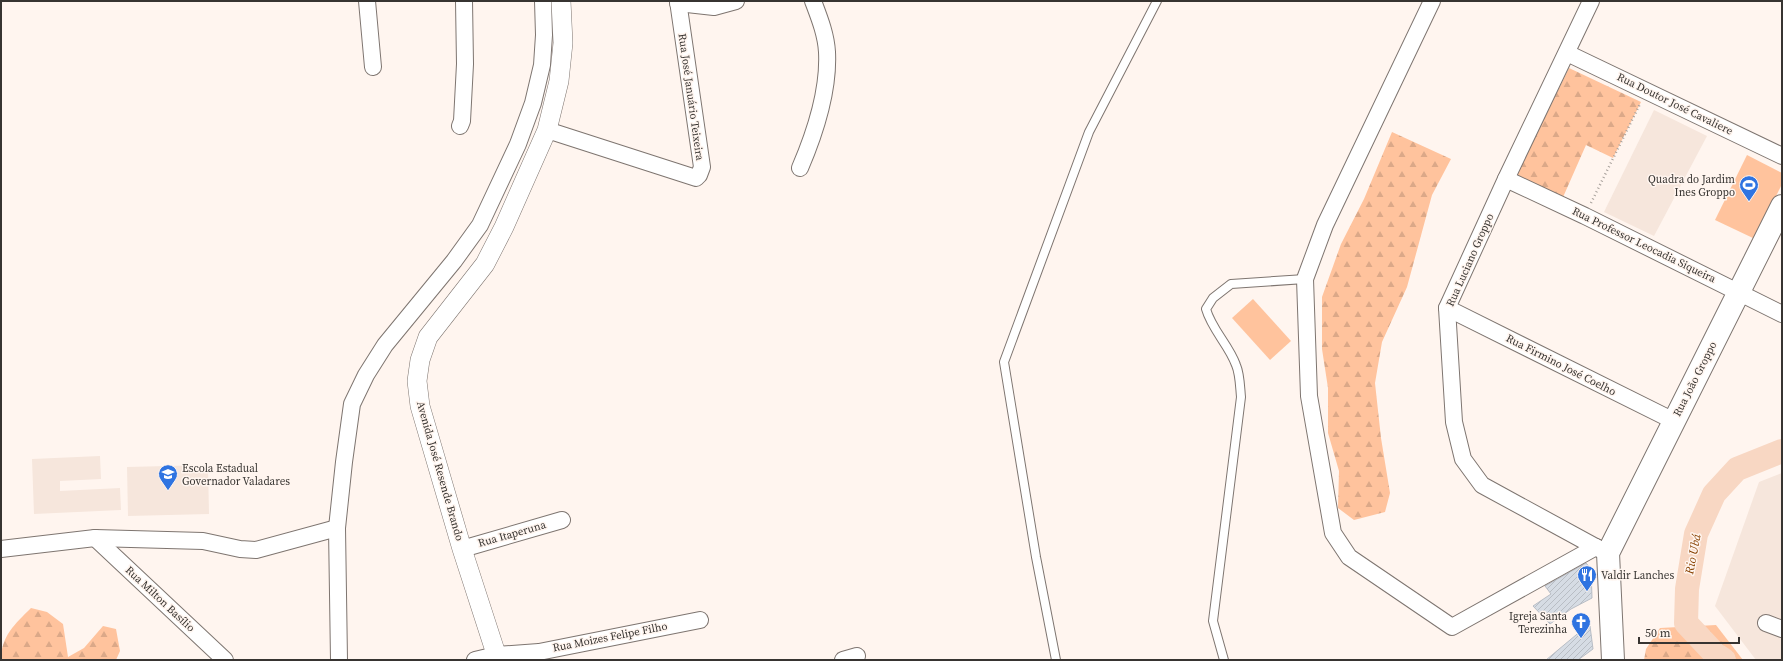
<svg xmlns="http://www.w3.org/2000/svg" width="1783" height="661" font-family="'Source Serif 4',serif">
<defs>
<pattern id="forest-firs" width="22" height="20" patternUnits="userSpaceOnUse"><rect width="22" height="20" fill="#ffc39d"/><path d="M5 1l3.5 6h-7zM16 11l3.5 6h-7z" fill="#dba888"/></pattern>
<pattern id="building-hatch" width="6" height="6" patternUnits="userSpaceOnUse"><rect width="6" height="6" fill="#d6dce4"/><path d="M-1 1l2-2M0 6l6-6M5 7l2-2" fill="none" stroke="#b8bdc4"/></pattern>
</defs>
<rect width="100%" height="100%" fill="#fff5ef"/>
<g fill="#f6e6dc">
<path d="M 1654,110 L 1707,136 L 1654,236 L 1604,212 Z"/>
<path d="M 100,456 L 101,479 L 60,481 L 60,491 L 120,488 L 121,510 L 34,514 L 32,459 Z"/>
<path d="M 208,465 L 209,514 L 128,516 L 127,467 Z"/>
<path d="M 1782,473 L 1782,660 L 1756,660 L 1715,606 L 1759,482 Z"/>
</g>
<g fill="#ffc39d">
<path d="M 1747,155 L 1782,173 L 1782,184 L 1755,239 L 1715,220 Z"/>
<path d="M 1253,299 L 1291,341 L 1270,360 L 1232,318 Z"/>
</g>
<g fill="url(#forest-firs)">
<path d="M 1569,68 L 1641,102 L 1613,158 L 1586,145 L 1560,204 L 1514,180 Z"/>
<path d="M 1392,132 L 1451,159 L 1432,195 L 1407,287 L 1382,342 L 1375,383 L 1381,438 L 1390,493 L 1385,512 L 1354,520 L 1338,508 L 1339,471 L 1328,433 L 1328,388 L 1322,349 L 1322,297 L 1341,244 L 1364,199 Z"/>
<path d="M 31,608 L 47,612 L 63,624 L 68,657 L 84,648 L 103,626 L 116,629 L 120,651 L 116,660 L 1,660 C 1,636 15,624 31,608 Z"/>
<path d="M 1716,625 L 1743,660 L 1644,660 L 1646,649 L 1660,628 Z"/>
</g>
<g fill="none" stroke-linecap="round" stroke-linejoin="round">
<path stroke="#f8d7c3" stroke-width="24" d="M 1724,660 L 1715,654 L 1686,623 L 1687,589 L 1696,534 L 1714,494 L 1737,469 L 1782,451"/>
</g>
<g fill="url(#building-hatch)" stroke="#b8bdc5">
<path d="M 1586,563 L 1591,569 L 1592,598 L 1571,609 L 1550,624 L 1533,606 L 1551,594 L 1545,586 Z"/>
<path d="M 1590,626 L 1593,649 L 1578,660 L 1546,660 L 1582,630 Z"/>
</g>
<g fill="none" stroke-linecap="round" stroke-linejoin="round">
<g stroke="#7e7570" stroke-width="10">
<g id="service">
<path d="M 1056,660 L 1036,557 L 1004,362 L 1089,132 L 1157,1"/>
<path d="M 1224,660 L 1213,621 L 1241,397 C 1240,387 1240,374 1236,365 C 1229,345 1212,330 1206,309 L 1213,298 L 1231,284 L 1305,279"/>
</g>
</g>
<g stroke="#7e7570" stroke-width="18">
<g id="minor">
<path d="M 367,1 L 373,67"/>
<path d="M 1432,1 L 1325,225 L 1305,279 L 1309,396 L 1333,533 L 1349,557 L 1452,627 L 1596,547"/>
<path d="M 1591,1 L 1506,179 L 1447,308 L 1454,422 L 1463,459 L 1482,485 L 1603,551"/>
<path d="M 678,3 L 714,7 L 736,1"/>
<path d="M 1567,53 L 1782,156"/>
<path d="M 460,126 L 462,121 L 465,64 L 464,1"/>
<path d="M 547,130 L 696,178 L 699,175 L 702,167 L 678,1"/>
<path d="M 800,168 C 815,133 829,90 827,52 C 826,34 819,17 813,1"/>
<path d="M 1506,179 L 1585,216 L 1782,314"/>
<path d="M 1447,308 L 1674,421"/>
<path d="M 95,538 L 225,660"/>
<path d="M 1,549 L 95,538 L 203,541 L 240,549 L 256,550 L 337,528"/>
<path d="M 462,549 L 562,520"/>
<path d="M 1766,623 L 1782,629"/>
<path d="M 339,660 L 337,528 L 344,462 L 352,404 L 366,375 L 385,345 L 454,261 L 480,225 L 518,144 L 533,103 L 542,65 L 544,35 L 543,1"/>
<path d="M 475,660 L 496,655 L 539,652 L 700,620"/>
<path d="M 843,660 L 857,656"/>
</g>
</g>
<g stroke="#7e7570" stroke-width="20">
<path id="tertiary" d="M 498,660 L 462,549 L 420,406 L 417,381 L 420,360 L 428,337 L 485,264 L 504,227 L 547,130 L 559,81 L 563,43 L 561,1"/>
</g>
<g stroke="#7e7570" stroke-width="24">
<path id="secondary" d="M 1613,660 L 1608,553 L 1782,206"/>
</g>
<path stroke="#a7a09b" stroke-width="2.5" stroke-dasharray="1 3" stroke-linecap="butt" d="M 1591,203 L 1640,104"/>
<use href="#service" stroke="#fff" stroke-width="8"/>
<use href="#minor" stroke="#fff" stroke-width="16"/>
<use href="#tertiary" stroke="#fff" stroke-width="19"/>
<use href="#secondary" stroke="#fff" stroke-width="22"/>
</g>
<defs>
<g id="stadium-pin" transform="scale(1)"><path d="M0 17L-7.5 6A9.5 9.5 0 1 1 7.5 6Z" fill="#2f74e1" stroke="#fff5ef"/><path d="M0-5a6.5 5 0 1 0 0 10a6.5 5 0 1 0 0-10ZM-3.5-1.8h7v3.6h-7Z" fill="#fff"/></g>
<g id="school-pin" transform="scale(1)"><path d="M0 17L-7.5 6A9.5 9.5 0 1 1 7.5 6Z" fill="#2f74e1" stroke="#fff5ef"/><path d="M0-5L7-2L0 1L-7-2ZM-4 1L0 2.5L4 1V4Q0 6-4 4Z" fill="#fff"/></g>
<g id="restaurant-pin" transform="scale(1)"><path d="M0 17L-7.5 6A9.5 9.5 0 1 1 7.5 6Z" fill="#2f74e1" stroke="#fff5ef"/><path d="M-5-6h1v4h1v-4h1v4h1v-4h1v5L-1.5 .5V6h-2V.5L-5-1ZM5-6V6H3V1.5H1.5Q1.5-4 5-6Z" fill="#fff"/></g>
<g id="church-pin" transform="scale(1)"><path d="M0 17L-7.5 6A9.5 9.5 0 1 1 7.5 6Z" fill="#2f74e1" stroke="#fff5ef"/><path d="M-1.2-6h2.4v3.5h3.3v2.4h-3.3V6h-2.4V-.1h-3.3v-2.4h3.3Z" fill="#fff"/></g>
</defs>
<g fill-rule="evenodd">
<use href="#stadium-pin" x="1749" y="185"/>
<use href="#school-pin" x="168" y="474"/>
<use href="#restaurant-pin" x="1587" y="575"/>
<use href="#church-pin" x="1581" y="622"/>
</g>
<g text-anchor="middle" dominant-baseline="central" stroke-width="3" stroke-linejoin="round" paint-order="stroke">
<g font-size="11" fill="#373431" stroke="#fff5ef">
<text transform="translate(691 97) rotate(82)">Rua José Januário Teixeira</text>
<text transform="translate(1675 104) rotate(26)">Rua Doutor José Cavaliere</text>
<text transform="translate(1644 245) rotate(26)">Rua Professor Leocadia Siqueira</text>
<text transform="translate(1470 260) rotate(-66)">Rua Luciano Groppo</text>
<text transform="translate(1561 365) rotate(27)">Rua Firmino José Coelho</text>
<text transform="translate(1695 379) rotate(-63)">Rua João Groppo</text>
<text transform="translate(440 471) rotate(74)">Avenida José Resende Brando</text>
<text transform="translate(512 534) rotate(-16)">Rua Itaperuna</text>
<text transform="translate(160 599) rotate(43)">Rua Milton Basílio</text>
<text transform="translate(610 637) rotate(-11)">Rua Moizes Felipe Filho</text>
</g>
<g font-size="11" fill="#373431" stroke="#fff5ef" text-anchor="end">
<text x="1735" y="179">Quadra do Jardim<tspan x="1735" dy="13">Ines Groppo</tspan></text>
<text x="182" y="468" text-anchor="start">Escola Estadual<tspan x="182" dy="13">Governador Valadares</tspan></text>
<text x="1601" y="575" text-anchor="start">Valdir Lanches</text>
<text x="1567" y="616">Igreja Santa<tspan x="1567" dy="13">Terezinha</tspan></text>
</g>
<g font-size="12" font-style="italic" fill="#874100" stroke="#fff5ef">
<text transform="translate(1693 554) rotate(-79)">Rio Ubá</text>
</g>
</g>
<rect width="1783" height="661" fill="none" stroke="#373431" stroke-width="4"/>
<path d="M1639 637v6h100v-6" fill="none" stroke="#373431" stroke-width="2"/>
<text x="1645" y="637" font-size="12" fill="#373431" stroke="#fff5ef" stroke-width="3" paint-order="stroke">50 m</text>
</svg>
